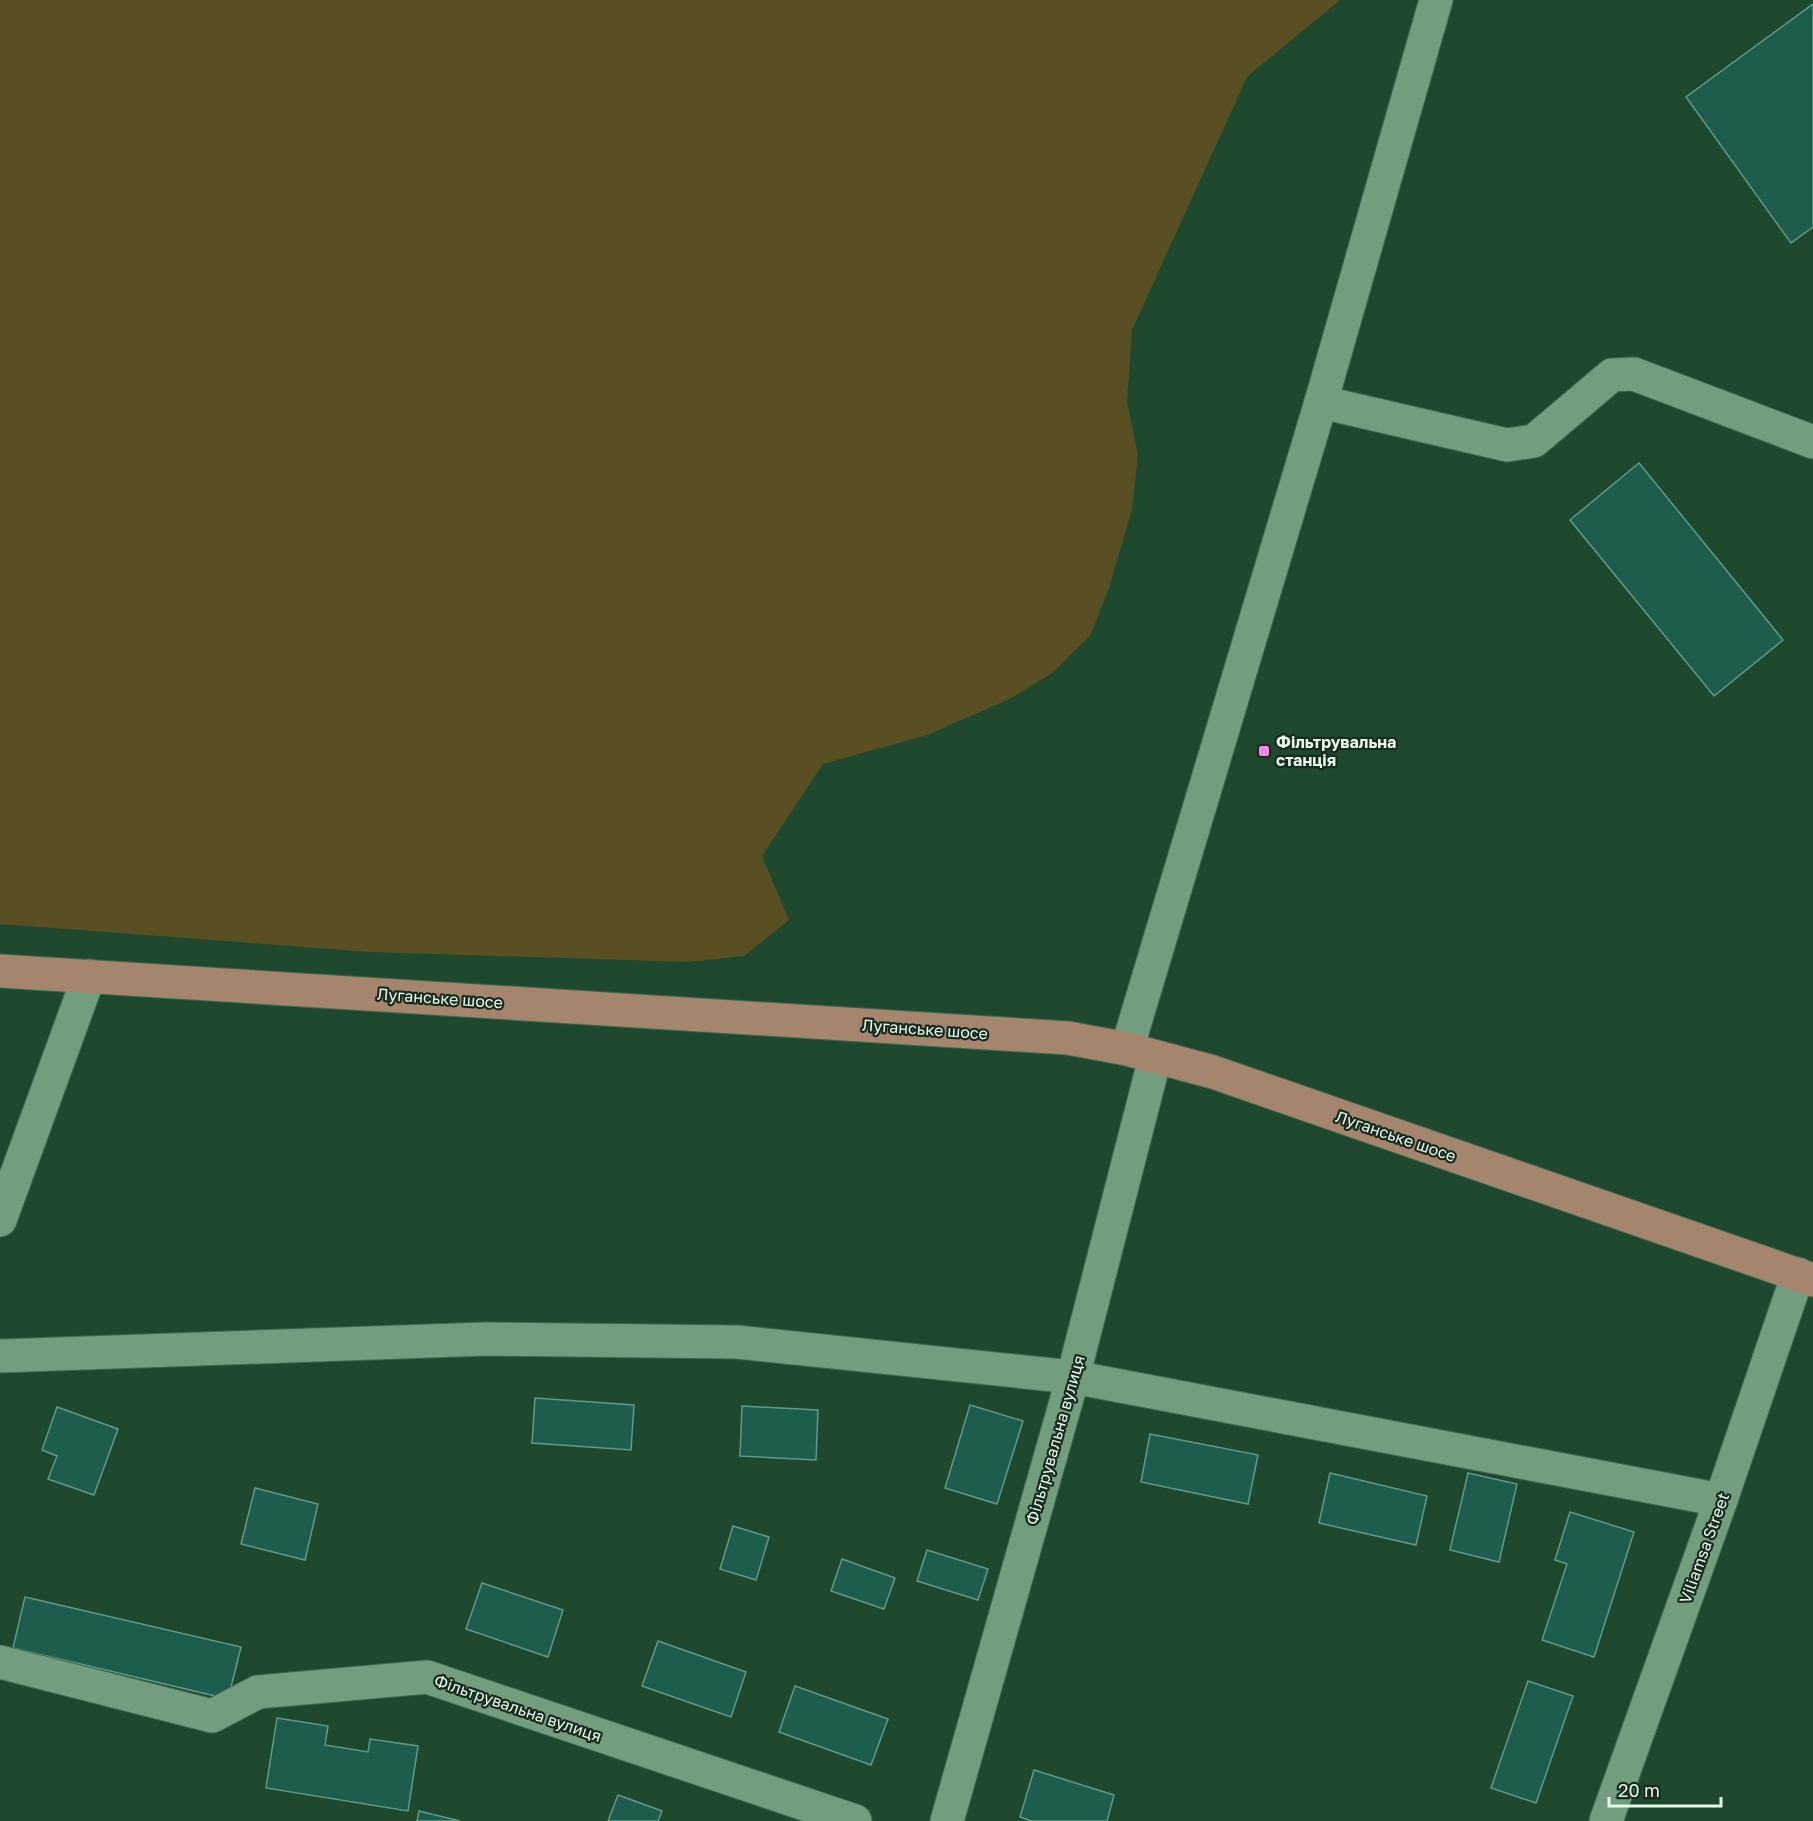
<svg xmlns="http://www.w3.org/2000/svg" width="1813" height="1821" font-family="'Golos Text',sans-serif">
<rect width="100%" height="100%" fill="#1f492f"/>
<path fill="#5a4e23" d="M 0,0 L 1340,0 L 1247,77 L 1132,330 L 1127,402 L 1138,455 L 1132,510 L 1109,588 L 1090,636 L 1052,673 L 1010,699 L 927,735 L 823,764 L 762,856 L 789,920 L 744,956 L 688,962 L 370,952 L 0,924 Z"/>
<g fill="#1e5c4d" stroke="#609a89" stroke-width="1.5">
<path d="M 1813,4 L 1813,227 L 1791,243 L 1686,97 Z"/>
<path d="M 1639,463 L 1783,640 L 1714,696 L 1570,520 Z"/>
<path d="M 535,1398 L 634,1405 L 631,1450 L 532,1443 Z"/>
<path d="M 970,1405 L 1023,1421 L 997,1504 L 945,1488 Z"/>
<path d="M 742,1406 L 818,1410 L 816,1460 L 740,1456 Z"/>
<path d="M 57,1407 L 118,1429 L 94,1495 L 48,1479 L 57,1456 L 42,1450 Z"/>
<path d="M 1150,1434 L 1258,1455 L 1248,1504 L 1141,1482 Z"/>
<path d="M 1330,1473 L 1427,1496 L 1416,1545 L 1319,1523 Z"/>
<path d="M 1468,1473 L 1517,1484 L 1499,1562 L 1450,1550 Z"/>
<path d="M 255,1488 L 318,1504 L 305,1560 L 241,1544 Z"/>
<path d="M 1570,1512 L 1634,1532 L 1594,1657 L 1542,1640 L 1567,1564 L 1555,1560 Z"/>
<path d="M 733,1526 L 769,1537 L 756,1580 L 720,1569 Z"/>
<path d="M 927,1550 L 988,1569 L 978,1600 L 917,1581 Z"/>
<path d="M 842,1559 L 895,1578 L 884,1609 L 831,1591 Z"/>
<path d="M 482,1583 L 563,1610 L 548,1657 L 466,1629 Z"/>
<path d="M 25,1597 L 241,1647 L 228,1699 L 13,1648 Z"/>
<path d="M 658,1641 L 746,1672 L 731,1717 L 642,1686 Z"/>
<path d="M 1528,1681 L 1573,1696 L 1536,1803 L 1491,1788 Z"/>
<path d="M 795,1686 L 888,1719 L 871,1765 L 779,1732 Z"/>
<path d="M 277,1718 L 328,1726 L 325,1745 L 368,1752 L 370,1739 L 418,1746 L 408,1811 L 266,1788 Z"/>
<path d="M 1034,1770 L 1114,1795 L 1107,1821 L 1031,1821 L 1020,1817 Z"/>
<path d="M 618,1795 L 662,1811 L 658,1821 L 608,1821 Z"/>
<path d="M 419,1811 L 460,1821 L 417,1821 Z"/>
</g>
<g fill="none" stroke-linecap="round" stroke-linejoin="round">
<g stroke="#416852" stroke-width="35">
<g id="minor">
<path d="M 1321,402 L 1507,445 L 1534,441 L 1612,375 L 1634,374 L 1813,442"/>
<path d="M 1127,1049 L 1321,402 L 1436,0"/>
<path d="M 0,1220 L 89,976"/>
<path d="M 0,1356 L 486,1339 L 737,1342 L 1073,1377 L 1721,1500"/>
<path d="M 0,1662 L 212,1716 L 258,1692 L 427,1677 L 855,1821"/>
<path d="M 947,1821 L 1073,1377 L 1155,1058"/>
<path d="M 1606,1821 L 1721,1500 L 1798,1274"/>
</g>
</g>
<g stroke="#416852" stroke-width="35">
<path id="major" d="M 0,971 L 1068,1038 L 1127,1049 L 1213,1072 L 1813,1280"/>
</g>
<use href="#minor" stroke="#729e7f" stroke-width="33"/>
<use href="#major" stroke="#a6856e" stroke-width="33"/>
</g>
<rect fill="#fa87e7" stroke="#192b1e" stroke-width="2" x="1258" y="745" width="12" height="12" rx="3"/>
<g text-anchor="middle" dominant-baseline="central" stroke-width="4.5" stroke-linejoin="round" paint-order="stroke">
<g font-size="16" font-weight="bold" fill="#e5fceb" stroke="#192b1e" text-anchor="start">
<text x="1276" y="742">Фільтрувальна<tspan x="1276" dy="18">станція</tspan></text>
</g>
<g font-size="16" fill="#e5fceb" stroke="#192b1e">
<text transform="translate(440 998) rotate(4)">Луганське шосе</text>
<text transform="translate(925 1029) rotate(4)">Луганське шосе</text>
<text transform="translate(1396 1136) rotate(19)">Луганське шосе</text>
<text transform="translate(1055 1440) rotate(-74)">Фільтрувальна вулиця</text>
<text transform="translate(1704 1548) rotate(-70)">Viliamsa Street</text>
<text transform="translate(518 1708) rotate(19)">Фільтрувальна вулиця</text>
</g>
</g>
<path d="M1609 1797v9h112v-9" fill="none" stroke="#e5fceb" stroke-width="3"/>
<text x="1618" y="1797" font-size="18" fill="#e5fceb" stroke="#192b1e" stroke-width="4.5" paint-order="stroke">20 m</text>
</svg>
